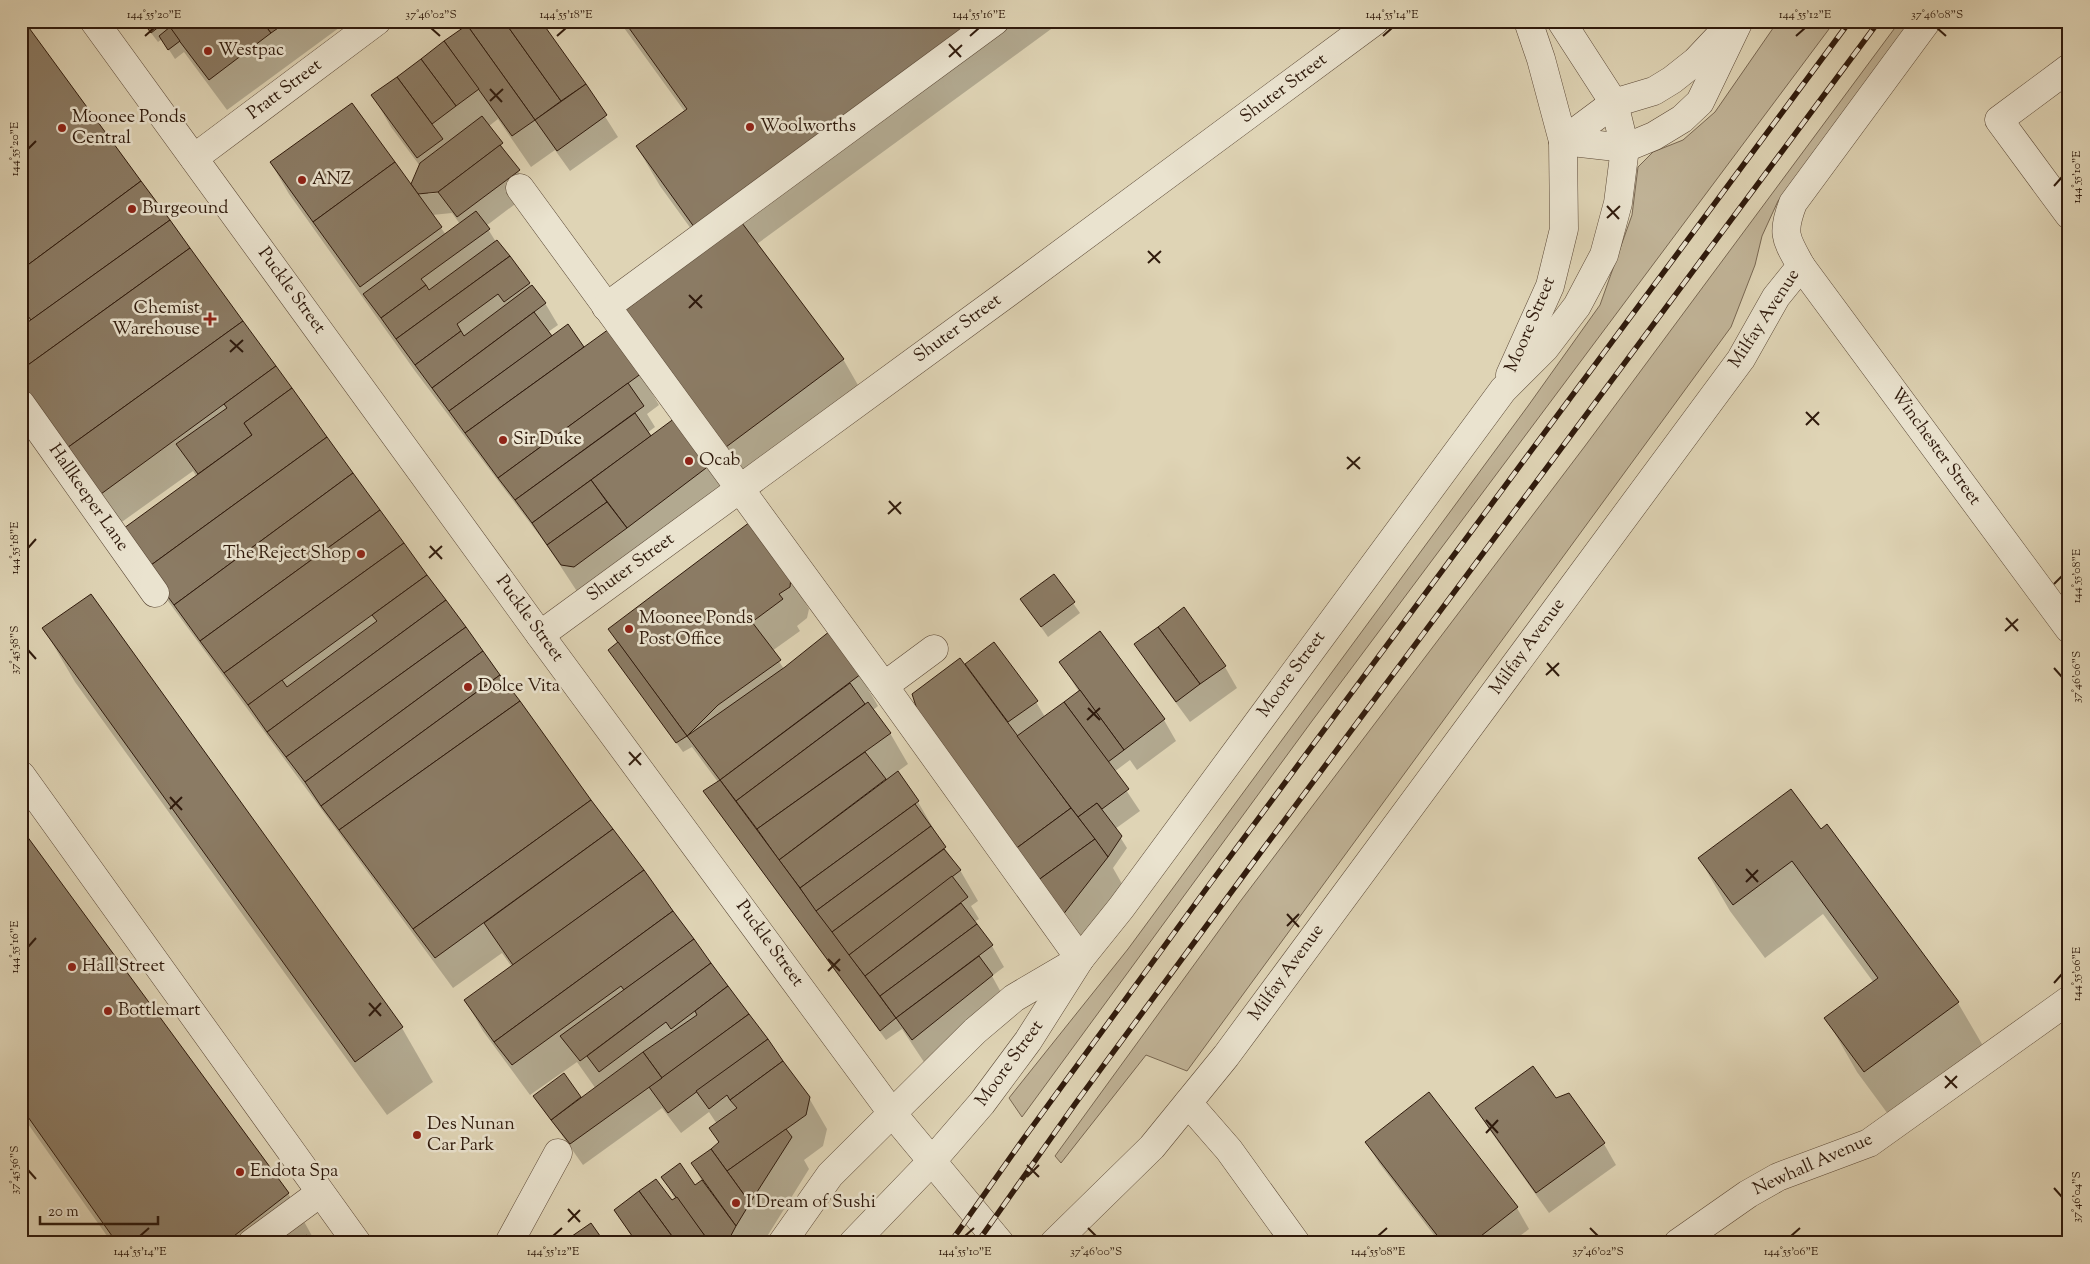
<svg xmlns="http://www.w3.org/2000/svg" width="2090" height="1264" font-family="'Sorts Mill Goudy',serif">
<rect width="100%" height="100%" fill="#dfd4b5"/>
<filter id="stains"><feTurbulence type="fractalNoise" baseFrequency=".004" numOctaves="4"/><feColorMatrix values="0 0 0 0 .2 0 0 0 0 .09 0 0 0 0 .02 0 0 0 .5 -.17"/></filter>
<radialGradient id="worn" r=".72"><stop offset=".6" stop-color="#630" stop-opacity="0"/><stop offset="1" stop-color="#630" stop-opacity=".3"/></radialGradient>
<g fill="#c1b498" stroke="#786752">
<path d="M 1778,21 L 1835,21 L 1312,721 L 1022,1117 L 1009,1098 L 1128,949 L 1528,406 L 1600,305 L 1632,215 L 1638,167 L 1653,152 L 1683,140 L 1715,112 Z"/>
<path d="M 1900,21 L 1913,21 L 1778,201 L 1762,236 L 1755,265 L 1731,327 L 1187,1071 L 1146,1055 L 1061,1163 L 1055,1156 L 1239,903 L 1585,446 Z"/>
</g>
<g fill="#0003" fill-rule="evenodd">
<path d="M 21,21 L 809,1098 L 827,1129 L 823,1146 L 804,1160 L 809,1169 L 763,1243 L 636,1243 L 615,1210 L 672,1202 L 675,1199 L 663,1177 L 695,1187 L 702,1181 L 692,1164 L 719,1144 L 711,1128 L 717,1124 L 709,1112 L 681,1133 L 662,1108 L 583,1165 L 534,1096 L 563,1075 L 581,1100 L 596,1089 L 577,1062 L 530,1095 L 483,1031 L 465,1000 L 512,967 L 502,953 L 453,988 L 140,563 L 197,477 L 193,471 L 119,524 L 21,389 L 21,329 L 29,323 L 21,314 Z"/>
<path d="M 142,21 L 347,21 L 347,22 L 227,110 L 184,52 L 175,59 L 162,39 L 158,42 Z"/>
<path d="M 619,21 L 1062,21 L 757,244 L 843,359 L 866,399 L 746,489 L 645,354 L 707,251 L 660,186 L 637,147 L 685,112 Z"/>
<path d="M 401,82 L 585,85 L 618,137 L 570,171 L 555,150 L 531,167 L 498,119 L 489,126 L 531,192 L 486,226 L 496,242 L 545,303 L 558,325 L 548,332 L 552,338 L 568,326 L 584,348 L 641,374 L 659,405 L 647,414 L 655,427 L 647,433 L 650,437 L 709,466 L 727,497 L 580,596 L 546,544 L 415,371 L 289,194 L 271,163 L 412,187 L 420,166 L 391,127 L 373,96 ZM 444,190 L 445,192 L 428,194 L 428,192 ZM 452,213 L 460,224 L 446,235 L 432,215 Z"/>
<path d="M 1054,576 L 1080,613 L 1048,637 L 1022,600 Z"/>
<path d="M 790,578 L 809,609 L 807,618 L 797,626 L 800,631 L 772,651 L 784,669 L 860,675 L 878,706 L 873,710 L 890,733 L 908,764 L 897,772 L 918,802 L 936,833 L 935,834 L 960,870 L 978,901 L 971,906 L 979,919 L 974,922 L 992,946 L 1004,967 L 992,976 L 1009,1007 L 930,1071 L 902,1029 L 886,1040 L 711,802 L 705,792 L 718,782 L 692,747 L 683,752 L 609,650 L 618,644 L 610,629 Z"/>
<path d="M 90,595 L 402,1028 L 433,1082 L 387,1115 L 75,682 L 44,629 Z"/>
<path d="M 1136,644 L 1225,667 L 1237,688 L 1190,722 L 1148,665 Z"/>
<path d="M 1061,663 L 1164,720 L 1176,741 L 1137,770 L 1130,760 L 1114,772 L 1140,811 L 1115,829 L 1127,848 L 1113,868 L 1125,889 L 1081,946 L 1057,913 L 968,671 L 970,670 L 1036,702 L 1045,717 L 1079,692 Z"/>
<path d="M 21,830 L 288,1193 L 316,1243 L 112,1243 L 21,1114 Z"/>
<path d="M 1820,830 L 1958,1003 L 1989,1056 L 1896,1125 L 1857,1072 L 1826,1018 L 1874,983 L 1823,914 L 1765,958 L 1730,911 L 1699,858 Z"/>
<path d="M 1556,1099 L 1604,1144 L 1616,1165 L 1549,1213 L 1489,1129 L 1476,1108 Z"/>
<path d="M 1366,1142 L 1517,1208 L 1529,1229 L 1511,1243 L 1440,1243 L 1379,1163 Z"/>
</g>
<g fill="#8b7b64" stroke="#2f1a0c">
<path d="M 21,21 L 24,21 L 141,181 L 21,270 Z"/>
<path d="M 142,21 L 165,21 L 165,22 L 151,33 Z"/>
<path d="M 167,21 L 262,21 L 271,33 L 209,80 L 165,22 Z"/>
<path d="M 262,21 L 288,21 L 271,33 Z"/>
<path d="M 472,21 L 504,21 L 561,101 L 535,120 L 467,25 Z"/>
<path d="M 504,21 L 541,21 L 586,84 L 561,101 Z"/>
<path d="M 624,21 L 984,21 L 697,231 L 636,146 L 687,109 Z"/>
<path d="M 467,25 L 535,120 L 512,136 L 444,41 Z"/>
<path d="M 170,27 L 180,41 L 168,50 L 159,36 Z"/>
<path d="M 444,41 L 479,89 L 456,106 L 421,59 Z"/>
<path d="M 421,59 L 456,106 L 432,124 L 397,77 Z"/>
<path d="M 397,77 L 443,139 L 417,158 L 371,95 Z"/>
<path d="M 586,84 L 607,115 L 557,151 L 535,120 Z"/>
<path d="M 352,103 L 395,162 L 313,222 L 270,162 Z"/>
<path d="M 482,116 L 503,143 L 438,192 L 418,194 L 411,184 L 420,163 Z"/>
<path d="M 500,145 L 520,170 L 457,217 L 438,192 Z"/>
<path d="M 395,162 L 442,227 L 360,287 L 313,222 Z"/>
<path d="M 141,181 L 170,220 L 31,320 L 21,307 L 21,270 Z"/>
<path d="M 476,211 L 490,229 L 421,279 L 426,285 L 381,318 L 363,294 Z"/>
<path d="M 170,220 L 190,248 L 21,370 L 21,327 Z"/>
<path d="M 742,223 L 844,359 L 722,450 L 620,314 Z"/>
<path d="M 497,240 L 510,256 L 396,339 L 381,318 L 426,285 L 429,290 Z"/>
<path d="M 190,248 L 243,321 L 67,448 L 21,385 L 21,370 Z"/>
<path d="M 510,256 L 530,283 L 504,302 L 498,294 L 457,324 L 461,331 L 415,365 L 396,339 Z"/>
<path d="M 532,285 L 546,303 L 432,388 L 415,365 L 461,331 L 464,336 Z"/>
<path d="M 534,312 L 552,336 L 449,411 L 432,388 Z"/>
<path d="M 243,321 L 276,366 L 101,494 L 67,448 Z"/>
<path d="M 568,324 L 584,347 L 465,433 L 449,411 Z"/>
<path d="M 609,329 L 642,373 L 498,478 L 465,433 Z"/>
<path d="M 276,366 L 292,388 L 244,423 L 252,435 L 198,474 L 176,444 L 227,408 L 224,404 Z"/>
<path d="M 628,383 L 644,406 L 515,500 L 498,478 Z"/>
<path d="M 292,388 L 327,437 L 147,568 L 120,531 L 252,435 L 244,423 Z"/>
<path d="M 635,413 L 651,436 L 532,523 L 515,500 Z"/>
<path d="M 675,418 L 710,465 L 627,528 L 591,480 Z"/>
<path d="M 327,437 L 353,473 L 174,605 L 147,568 Z"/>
<path d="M 353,473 L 380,510 L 200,641 L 174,605 Z"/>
<path d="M 591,480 L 607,502 L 547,545 L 532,523 Z"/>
<path d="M 607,502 L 627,528 L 574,567 L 561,565 L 547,545 Z"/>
<path d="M 380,510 L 404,543 L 224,673 L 200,641 Z"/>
<path d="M 750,522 L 791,577 L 790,587 L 779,594 L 783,599 L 752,622 L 781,660 L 718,705 L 687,736 L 608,629 Z"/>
<path d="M 404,543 L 427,575 L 248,705 L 224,673 Z"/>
<path d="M 1054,574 L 1075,602 L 1041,627 L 1020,599 Z"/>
<path d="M 427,575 L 446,600 L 267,732 L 248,705 L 282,680 L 287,687 L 377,621 L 372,615 Z"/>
<path d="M 91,594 L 403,1027 L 355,1062 L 42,628 Z"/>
<path d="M 446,600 L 466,627 L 286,757 L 267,732 Z"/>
<path d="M 1184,607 L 1226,666 L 1200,684 L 1158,627 Z"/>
<path d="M 466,627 L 483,651 L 305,782 L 286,757 Z"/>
<path d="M 1158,627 L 1200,684 L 1176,702 L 1134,644 Z"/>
<path d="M 830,631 L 861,674 L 720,780 L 687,736 L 785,667 Z"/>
<path d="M 1100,631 L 1165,719 L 1124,750 L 1059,662 Z"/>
<path d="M 618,642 L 687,736 L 676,743 L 608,650 Z"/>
<path d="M 994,642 L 1038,701 L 1008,722 L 965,664 Z"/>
<path d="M 483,651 L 500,675 L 321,806 L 305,782 Z"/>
<path d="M 960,658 L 1071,808 L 1014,850 L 922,725 L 912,694 Z"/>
<path d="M 500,675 L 520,701 L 339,830 L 321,806 Z"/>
<path d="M 850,683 L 865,704 L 736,801 L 720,780 Z"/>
<path d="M 1080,690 L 1124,750 L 1108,762 L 1064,702 Z"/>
<path d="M 520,701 L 591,800 L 413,929 L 339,830 Z"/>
<path d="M 868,702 L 891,733 L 757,829 L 736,801 Z"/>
<path d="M 1064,702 L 1129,789 L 1102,809 L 1097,803 L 1078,817 L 1017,736 Z"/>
<path d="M 865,752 L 886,779 L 779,860 L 757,829 Z"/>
<path d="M 898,771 L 919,801 L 800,888 L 779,860 Z"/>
<path d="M 720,780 L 896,1018 L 880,1031 L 703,791 Z"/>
<path d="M 1791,789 L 1821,829 L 1827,824 L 1959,1002 L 1864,1072 L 1824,1018 L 1878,978 L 1792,861 L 1733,905 L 1698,858 Z"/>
<path d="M 591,800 L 613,829 L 435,958 L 413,929 Z"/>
<path d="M 1097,803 L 1122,836 L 1108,857 L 1078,817 Z"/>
<path d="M 915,804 L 931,826 L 816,911 L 800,888 Z"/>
<path d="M 1071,808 L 1095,839 L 1037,881 L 1014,850 Z"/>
<path d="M 931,826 L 946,847 L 832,932 L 816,911 Z"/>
<path d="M 21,828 L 289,1193 L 225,1243 L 117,1243 L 21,1107 Z"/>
<path d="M 613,829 L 644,870 L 513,965 L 484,923 Z"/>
<path d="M 1095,839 L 1108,857 L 1062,916 L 1037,881 Z"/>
<path d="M 944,849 L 961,870 L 849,955 L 832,932 Z"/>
<path d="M 644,870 L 673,911 L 494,1042 L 464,1000 Z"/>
<path d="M 952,876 L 968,897 L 865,976 L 849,955 Z"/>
<path d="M 961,903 L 977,924 L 880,996 L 865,976 Z"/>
<path d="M 673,911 L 694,939 L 624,990 L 621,986 L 512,1065 L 494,1042 Z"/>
<path d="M 977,924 L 993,945 L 896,1018 L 880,996 Z"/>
<path d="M 694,939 L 711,963 L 580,1061 L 560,1036 Z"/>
<path d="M 979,956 L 993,975 L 912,1040 L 896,1018 Z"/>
<path d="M 711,963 L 728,986 L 671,1029 L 666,1022 L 599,1072 L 587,1056 Z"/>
<path d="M 728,986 L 749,1014 L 662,1078 L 643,1052 L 697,1015 L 695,1011 Z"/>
<path d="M 749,1014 L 768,1039 L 668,1113 L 649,1087 Z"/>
<path d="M 768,1039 L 783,1061 L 730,1100 L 727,1095 L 709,1109 L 696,1091 Z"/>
<path d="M 643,1052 L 662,1078 L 570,1144 L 551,1120 Z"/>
<path d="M 783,1061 L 810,1097 L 806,1115 L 727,1171 L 711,1149 L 719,1142 L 709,1128 L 737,1108 L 730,1100 Z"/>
<path d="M 1533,1066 L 1556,1098 L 1569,1093 L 1605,1143 L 1536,1193 L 1475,1108 Z"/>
<path d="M 564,1073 L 581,1097 L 551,1120 L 533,1096 Z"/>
<path d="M 1429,1092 L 1518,1207 L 1472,1243 L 1443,1243 L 1365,1142 Z"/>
<path d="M 786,1129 L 792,1137 L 750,1203 L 727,1171 Z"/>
<path d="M 711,1149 L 750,1203 L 736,1226 L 691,1163 Z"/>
<path d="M 680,1163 L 695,1185 L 702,1180 L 736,1226 L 727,1243 L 710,1243 L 661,1177 Z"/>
<path d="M 656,1179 L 672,1200 L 677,1197 L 710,1243 L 677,1243 L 639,1191 Z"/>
<path d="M 639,1191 L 677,1243 L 637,1243 L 614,1210 Z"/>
<path d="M 591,1223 L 605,1243 L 562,1243 Z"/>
<path d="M 307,1235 L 313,1243 L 296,1243 Z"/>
</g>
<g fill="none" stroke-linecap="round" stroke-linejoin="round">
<g stroke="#5b4836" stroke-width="29">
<g id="minor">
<path d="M 94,21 L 540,635 L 892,1113 L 1000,1243"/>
<path d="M 2069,68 L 1999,120 L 2069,215"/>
<path d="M 1563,141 L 1625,148 L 1654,136 L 1682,119 L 1700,102 L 1739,21"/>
<path d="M 1563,141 L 1614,103 L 1654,91 L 1672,80 L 1696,61 L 1728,27"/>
<path d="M 194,158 L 377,21"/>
<path d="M 520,188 L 884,686 L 1080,959"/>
<path d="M 1801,266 L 2069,629"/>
<path d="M 606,307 L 995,21"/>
<path d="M 1510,375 L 1550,286 L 1564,229 L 1563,141 L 1541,59 L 1528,21"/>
<path d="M 21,404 L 155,593"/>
<path d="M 540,635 L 1009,292 L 1375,21"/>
<path d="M 884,686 L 934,649"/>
<path d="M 21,775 L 357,1243"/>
<path d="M 1188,1103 L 1229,1150 L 1296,1243"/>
<path d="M 252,1243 L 320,1193"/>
<path d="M 509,1243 L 558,1153"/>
<path d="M 782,1243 L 830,1175 L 975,1031 L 1014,998 L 1077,961"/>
<path d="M 853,1243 L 931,1162 L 982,1103 L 1028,1041 L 1080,959 L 1121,908 L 1503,390 L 1545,348 L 1577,306 L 1604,255 L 1618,203 L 1625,148 L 1614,103 L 1561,21"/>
<path d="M 1054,1243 L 1152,1147 L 1226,1056 L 1741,359 L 1776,297 L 1801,266 C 1786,239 1781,234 1793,203 L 1927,21"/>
<path d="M 1678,1243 L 1748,1194 L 1778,1177 L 1869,1143 L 2069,1000"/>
</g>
</g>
<use href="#minor" stroke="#eae3cf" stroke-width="28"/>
<g stroke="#2f1a0c" stroke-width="5.5">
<g id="rail">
<path d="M 950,1243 L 1024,1138 L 1212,881 L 1850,21"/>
<path d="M 977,1243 L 1075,1104 L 1252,864 L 1879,21"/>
</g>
</g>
<use href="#rail" stroke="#eae3cf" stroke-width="4" stroke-dasharray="11" stroke-linecap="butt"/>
</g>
<path fill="none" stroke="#2f1a0c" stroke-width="2" d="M 431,28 L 440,36M 1937,28 L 1946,36M 145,36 L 154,28M 557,36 L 566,28M 970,36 L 979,28M 1383,36 L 1392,28M 1796,36 L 1805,28M 949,44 L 961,57M 949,57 L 962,45M 490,89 L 502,102M 490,101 L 503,89M 28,149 L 36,141M 2054,186 L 2062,177M 1607,206 L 1619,219M 1607,218 L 1620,206M 1148,251 L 1160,263M 1148,263 L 1161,251M 689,295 L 702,308M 689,308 L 702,295M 230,340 L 243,352M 230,352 L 243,340M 1806,412 L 1819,425M 1806,425 L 1819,412M 1347,457 L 1360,469M 1347,469 L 1360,457M 889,501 L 901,514M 888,514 L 901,502M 430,546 L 442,559M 28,548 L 36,539M 429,558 L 442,546M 2054,584 L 2062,576M 2006,618 L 2018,631M 2005,631 L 2018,619M 28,650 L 36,659M 1547,663 L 1559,676M 2054,668 L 2062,677M 1546,675 L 1559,663M 1088,708 L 1100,720M 1087,720 L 1100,708M 629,752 L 641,765M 629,765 L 641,753M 170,797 L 182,810M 170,809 L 182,797M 1746,869 L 1758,882M 1746,882 L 1758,870M 1287,914 L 1299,927M 1287,926 L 1299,914M 28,947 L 36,938M 828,959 L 840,971M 828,971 L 840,959M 2054,983 L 2062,974M 369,1003 L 381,1016M 369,1016 L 381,1003M 1945,1076 L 1957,1088M 1945,1088 L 1957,1076M 1486,1120 L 1498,1133M 1486,1133 L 1498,1120M 1027,1165 L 1039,1177M 28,1170 L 36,1179M 1027,1177 L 1039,1165M 2054,1188 L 2062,1197M 568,1209 L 580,1222M 568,1222 L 580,1210M 1088,1228 L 1096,1236M 1590,1228 L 1598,1236M 140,1236 L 149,1228M 553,1236 L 562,1228M 965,1236 L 974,1228M 1378,1236 L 1387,1228M 1791,1236 L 1800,1228"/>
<g fill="#8f2418" stroke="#eae3cf" stroke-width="2">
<circle cx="208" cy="51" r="5"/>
<circle cx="750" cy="127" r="5"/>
<circle cx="62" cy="128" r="5"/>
<circle cx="302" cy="180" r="5"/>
<circle cx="132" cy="209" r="5"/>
<path d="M207.5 311.5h5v5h5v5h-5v5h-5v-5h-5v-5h5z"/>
<circle cx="503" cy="440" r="5"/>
<circle cx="689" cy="461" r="5"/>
<circle cx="361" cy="554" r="5"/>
<circle cx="629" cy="629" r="5"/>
<circle cx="468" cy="687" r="5"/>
<circle cx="72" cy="967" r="5"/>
<circle cx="108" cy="1011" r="5"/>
<circle cx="417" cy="1135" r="5"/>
<circle cx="240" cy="1172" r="5"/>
<circle cx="736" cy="1203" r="5"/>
</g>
<g text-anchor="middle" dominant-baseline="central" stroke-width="5" stroke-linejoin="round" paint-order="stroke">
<g font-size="18" fill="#2f1a0c" stroke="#eae3cf" text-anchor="start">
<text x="218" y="51">Westpac</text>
<text x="72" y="118">Moonee Ponds<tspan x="72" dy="21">Central</tspan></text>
<text x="760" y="127">Woolworths</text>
<text x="312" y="180">ANZ</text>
<text x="142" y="209">Burgeound</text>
<text x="200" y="309" text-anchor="end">Chemist<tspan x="200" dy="21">Warehouse</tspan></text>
<text x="513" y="440">Sir Duke</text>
<text x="699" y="461">Ocab</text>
<text x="351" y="554" text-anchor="end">The Reject Shop</text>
<text x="639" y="619">Moonee Ponds<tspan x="639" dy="21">Post Office</tspan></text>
<text x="478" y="687">Dolce Vita</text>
<text x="82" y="967">Hall Street</text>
<text x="118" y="1011">Bottlemart</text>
<text x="427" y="1125">Des Nunan<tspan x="427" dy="21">Car Park</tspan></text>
<text x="250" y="1172">Endota Spa</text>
<text x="746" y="1203">I Dream of Sushi</text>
</g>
<g font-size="18" fill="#2f1a0c" stroke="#eae3cf">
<text transform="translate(1284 89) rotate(-37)">Shuter Street</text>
<text transform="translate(285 90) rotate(-37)">Pratt Street</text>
<text transform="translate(291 291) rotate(54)">Puckle Street</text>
<text transform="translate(1765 319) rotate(-57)">Milfay Avenue</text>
<text transform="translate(1531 325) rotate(-67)">Moore Street</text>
<text transform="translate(958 329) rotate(-36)">Shuter Street</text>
<text transform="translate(1935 447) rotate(54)">Winchester Street</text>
<text transform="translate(88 498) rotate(55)">Hallkeeper Lane</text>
<text transform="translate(631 568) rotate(-36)">Shuter Street</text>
<text transform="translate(529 619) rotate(54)">Puckle Street</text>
<text transform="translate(1528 647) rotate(-54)">Milfay Avenue</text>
<text transform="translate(1292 675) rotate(-54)">Moore Street</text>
<text transform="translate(769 944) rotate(54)">Puckle Street</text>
<text transform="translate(1287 973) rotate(-54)">Milfay Avenue</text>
<text transform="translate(1010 1064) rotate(-54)">Moore Street</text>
<text transform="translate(1813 1165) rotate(-24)">Newhall Avenue</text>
</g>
</g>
<rect width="2090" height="1264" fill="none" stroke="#dfd4b5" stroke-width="55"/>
<path d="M40 1216v8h118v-8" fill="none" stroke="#2f1a0c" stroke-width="2.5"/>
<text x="48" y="1216" font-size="15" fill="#2f1a0c" stroke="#eae3cf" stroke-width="4" paint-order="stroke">20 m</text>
<rect x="28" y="28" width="2034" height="1208" fill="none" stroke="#2f1a0c" stroke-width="2"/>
<g font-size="12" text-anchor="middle" fill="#2f1a0c">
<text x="154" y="18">144°55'20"E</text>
<text x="431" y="18">37°46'02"S</text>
<text x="566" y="18">144°55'18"E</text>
<text x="979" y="18">144°55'16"E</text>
<text x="1392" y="18">144°55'14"E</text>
<text x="1805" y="18">144°55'12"E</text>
<text x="1937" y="18">37°46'08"S</text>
<text transform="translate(14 149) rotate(-90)" y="4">144°55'20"E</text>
<text transform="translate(2076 177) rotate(-90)" y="4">144°55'10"E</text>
<text transform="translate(14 548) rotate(-90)" y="4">144°55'18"E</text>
<text transform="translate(2076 576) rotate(-90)" y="4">144°55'08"E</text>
<text transform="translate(14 650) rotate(-90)" y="4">37°45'58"S</text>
<text transform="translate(2076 677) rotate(-90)" y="4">37°46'06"S</text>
<text transform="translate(14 947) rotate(-90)" y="4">144°55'16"E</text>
<text transform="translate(2076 974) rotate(-90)" y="4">144°55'06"E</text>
<text transform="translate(14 1170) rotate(-90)" y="4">37°45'56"S</text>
<text transform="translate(2076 1197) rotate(-90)" y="4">37°46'04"S</text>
<text x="140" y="1255">144°55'14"E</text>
<text x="553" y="1255">144°55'12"E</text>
<text x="965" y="1255">144°55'10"E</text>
<text x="1096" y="1255">37°46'00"S</text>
<text x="1378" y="1255">144°55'08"E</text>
<text x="1598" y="1255">37°46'02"S</text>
<text x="1791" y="1255">144°55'06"E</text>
</g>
<rect width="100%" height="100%" filter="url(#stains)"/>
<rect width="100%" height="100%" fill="url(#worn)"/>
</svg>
